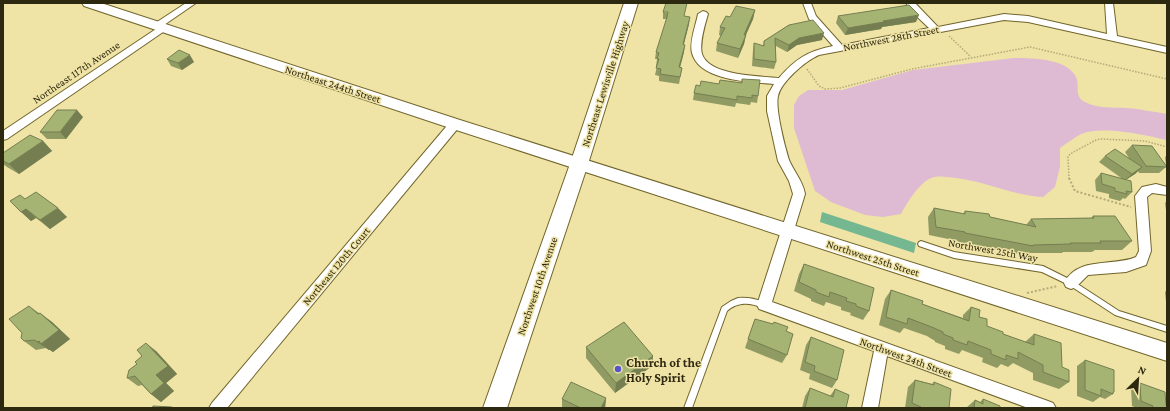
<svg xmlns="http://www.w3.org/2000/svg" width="1170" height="411" font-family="'Crimson Pro',serif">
<rect width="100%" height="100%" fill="#efe3a6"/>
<path fill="#dfbbd3" d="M 1014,58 C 1031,58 1067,58 1076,77 C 1080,86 1074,97 1085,102 C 1098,109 1113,107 1127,108 C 1140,109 1154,112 1167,114 L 1167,140 C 1146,135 1101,125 1081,134 C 1074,138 1067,143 1060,148 L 1060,167 L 1055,187 L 1043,197 C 1010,195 980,179 947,177 C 944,177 939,176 935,177 C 921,179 907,203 901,214 L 883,217 L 865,215 L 831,202 L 815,191 L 794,128 L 794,105 L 799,96 L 808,90 L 842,90 L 913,70 Z"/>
<path fill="#74b791" d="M 822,212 L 916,243 L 914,253 L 820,222 Z"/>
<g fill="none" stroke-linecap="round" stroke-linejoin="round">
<g stroke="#71652b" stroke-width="2">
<g id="lane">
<path d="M 921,241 L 954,252 L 1043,266 L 1073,281 L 1119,311 L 1167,326 L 1167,332 L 1115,315 L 1069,285 L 1042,272 L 954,258 L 919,246 L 918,244 L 919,242 Z"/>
<path d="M 738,298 C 748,297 757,299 766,303 L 767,305 L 766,307 L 764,308 C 750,303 739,301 727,311 L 692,408 L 684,408 L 722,307 L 731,301 Z"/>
</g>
</g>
<g stroke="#71652b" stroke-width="2">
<g id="street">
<path d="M 186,3 L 196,3 L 164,25 L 168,28 L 166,30 L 7,139 L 3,140 L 3,131 L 156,29 L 152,26 L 154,24 Z"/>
<path d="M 803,3 L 811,3 L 816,16 L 842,45 L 929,28 L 912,12 L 906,3 L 915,3 L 938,27 L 1004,14 L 1028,16 L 1107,34 L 1105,3 L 1113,3 L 1117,36 L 1167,47 L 1167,53 L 1028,22 L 1004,20 L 819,55 C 805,61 781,82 778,96 C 775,109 785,147 789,160 C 794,172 803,181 805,194 L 772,302 L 1048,401 L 1053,403 L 1056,408 L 1028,408 L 887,356 L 878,408 L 862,408 L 874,351 L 759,309 L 757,305 L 793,194 L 789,181 L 778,161 L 767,111 L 767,96 L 774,84 C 751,82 699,81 692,53 C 689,42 696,25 698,14 L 703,11 L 706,12 L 708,14 C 705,24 699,44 702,54 C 709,76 760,76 779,78 C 795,59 808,51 833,46 L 809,19 Z"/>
<path d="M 455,120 L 459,121 L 460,124 L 459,127 L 227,408 L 209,408 L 212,403 L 451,121 Z"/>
<path d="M 1156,184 L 1167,187 L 1167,195 L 1152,193 L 1147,197 L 1151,251 L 1146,265 L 1126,272 L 1088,275 L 1076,287 L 1071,289 L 1066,287 L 1064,283 C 1078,256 1112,267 1136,257 L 1139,251 L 1135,196 L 1142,187 Z"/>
</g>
</g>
<g stroke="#71652b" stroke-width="2">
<path id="secondary" d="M 82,3 L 101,3 L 460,120 L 1167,343 L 1167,361 L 450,128 L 84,6 Z"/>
</g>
<g stroke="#71652b" stroke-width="2">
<path id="primary" d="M 624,3 L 638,3 L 588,164 L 507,408 L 483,408 L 570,164 Z"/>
</g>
<g stroke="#b4aa78" stroke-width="1.5" stroke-dasharray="1.5 1.5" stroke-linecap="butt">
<path d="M 949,36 L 971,57"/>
<path d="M 807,69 L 819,86 L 825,89 L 840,88 L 912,69 L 1030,47 L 1167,79"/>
<path d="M 1069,179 L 1068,157 L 1070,154 L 1096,140 L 1101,139 L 1145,141 L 1167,147"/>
</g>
<g stroke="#b4aa78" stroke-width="2" stroke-dasharray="2 2" stroke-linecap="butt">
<path d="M 1069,178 L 1075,191 L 1131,207"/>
<path d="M 1027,293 L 1058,286"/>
</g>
<use href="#lane" fill="#fff" fill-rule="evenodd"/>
<use href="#street" fill="#fff" fill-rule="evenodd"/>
<use href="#secondary" fill="#fff" fill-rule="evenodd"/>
<use href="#primary" fill="#fff" fill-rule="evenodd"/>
</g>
<g fill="#8f9b63">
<path d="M 755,10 L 753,19 L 746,35 L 744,44 L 738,58 L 716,51 L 717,43 L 721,36 L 719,35 L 720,27 L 730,17 Z"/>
<path d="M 663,12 L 684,16 L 689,24 L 684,44 L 684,52 L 680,68 L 682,68 L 679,84 L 659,81 L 659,76 L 655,75 L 657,66 L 656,66 L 657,59 L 655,59 L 656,52 L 667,19 L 663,19 Z"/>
<path d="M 838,16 L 916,22 L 882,27 L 881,29 L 845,35 L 836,23 Z"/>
<path d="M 789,25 L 822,40 L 797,45 L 787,52 L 776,46 L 776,62 L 774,69 L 752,66 L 753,50 L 754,43 L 763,46 L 764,41 Z"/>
<path d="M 167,59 L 194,62 L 182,70 L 171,66 Z"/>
<path d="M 742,79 L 758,96 L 757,103 L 751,102 L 750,105 L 736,103 L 735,107 L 693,100 L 694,93 L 700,86 L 719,84 L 720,80 L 741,83 Z"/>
<path d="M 83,117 L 66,139 L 47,139 L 40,132 Z"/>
<path d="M 43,141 L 52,151 L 19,174 L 7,167 L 3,164 L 3,153 Z"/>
<path d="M 1132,145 L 1166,165 L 1165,157 L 1167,155 L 1167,177 L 1166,167 L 1159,173 L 1139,173 L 1138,171 L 1135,174 L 1126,180 L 1132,192 L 1125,199 L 1123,198 L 1120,201 L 1109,198 L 1109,194 L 1096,191 L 1095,180 L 1101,173 L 1124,180 L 1099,162 L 1105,156 L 1129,158 L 1125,152 Z"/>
<path d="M 25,199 L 67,217 L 50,229 L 36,218 L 31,221 L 10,201 Z"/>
<path d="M 1167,201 L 1167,217 L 1165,203 Z"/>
<path d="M 934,208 L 963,214 L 965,211 L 1026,225 L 1031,219 L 1091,218 L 1093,216 L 1132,241 L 1122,250 L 1095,250 L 1092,252 L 1063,252 L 1062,253 L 1027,253 L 1025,255 L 958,242 L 958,241 L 929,235 L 928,217 Z"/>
<path d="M 804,264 L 869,311 L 863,320 L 850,315 L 851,313 L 841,310 L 841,307 L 826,302 L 824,306 L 811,301 L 811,299 L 794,291 L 799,274 Z"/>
<path d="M 891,290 L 922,304 L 963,318 L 963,315 L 971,307 L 987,326 L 1003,334 L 1025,342 L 1034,334 L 1062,367 L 1069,382 L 1059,389 L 1033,380 L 1033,373 L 1013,363 L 1008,367 L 1001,364 L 997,368 L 982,362 L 983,358 L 962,350 L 959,354 L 945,349 L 945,346 L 935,342 L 935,341 L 927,336 L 904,328 L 900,333 L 879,325 L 885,299 Z"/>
<path d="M 1167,290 L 1167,311 L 1165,292 Z"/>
<path d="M 39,313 L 52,322 L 70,339 L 53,352 L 50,350 L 49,350 L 46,348 L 36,350 L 24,341 Z"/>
<path d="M 755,319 L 786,331 L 787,355 L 782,363 L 745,348 Z"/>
<path d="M 811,337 L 837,380 L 832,388 L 809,379 L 810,374 L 800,370 L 806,345 Z"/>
<path d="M 586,347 L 653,356 L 652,366 L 615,393 L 586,358 Z"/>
<path d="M 156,351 L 177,374 L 166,383 L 174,391 L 161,402 L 151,394 L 142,385 L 138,386 L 127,378 L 142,356 Z"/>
<path d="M 1085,360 L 1114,392 L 1113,393 L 1113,394 L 1105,399 L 1100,397 L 1093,402 L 1077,396 L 1077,366 Z"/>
<path d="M 915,380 L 932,384 L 934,382 L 949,408 L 905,408 L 908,387 Z"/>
<path d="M 1140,383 L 1166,405 L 1167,408 L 1137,408 L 1132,406 L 1131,388 Z"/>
<path d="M 810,388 L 830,396 L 835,389 L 846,408 L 802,408 L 805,396 Z"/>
<path d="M 606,398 L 605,408 L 562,408 L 562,399 Z"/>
<path d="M 983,399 L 1000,408 L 966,408 L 975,400 L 980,402 Z"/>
</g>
<g fill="#747e50">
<path d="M 755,10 L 753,19 L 742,43 L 744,35 Z"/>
<path d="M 919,15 L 916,22 L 882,27 L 881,29 L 845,35 L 848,28 L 883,21 Z"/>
<path d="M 690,17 L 689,24 L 682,51 L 683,44 Z"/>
<path d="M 824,33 L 822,40 L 797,45 L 787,52 L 789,45 L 799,38 Z"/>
<path d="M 746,35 L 744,44 L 738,58 L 740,49 Z"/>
<path d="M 685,45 L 684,52 L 678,74 L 679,67 Z"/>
<path d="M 190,55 L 194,62 L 182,70 L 178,63 Z"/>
<path d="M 77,110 L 83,117 L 66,139 L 60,132 Z"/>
<path d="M 43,141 L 52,151 L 19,174 L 9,164 Z"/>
<path d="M 1142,167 L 1135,174 L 1125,180 L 1132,174 Z"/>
<path d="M 58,208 L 67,217 L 50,229 L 40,220 Z"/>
<path d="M 26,209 L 36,218 L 31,221 L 21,212 Z"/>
<path d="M 29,306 L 40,314 L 38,314 Z"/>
<path d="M 40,313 L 52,322 L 70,339 L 53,352 L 50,350 L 49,350 L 37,342 Z"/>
<path d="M 146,343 L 156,351 L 177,374 L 166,383 L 174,391 L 161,402 L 151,394 L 156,375 Z"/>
<path d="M 653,356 L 652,366 L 615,393 L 616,383 Z"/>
<path d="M 606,398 L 605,408 L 601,408 Z"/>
</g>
<g fill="#a6b473" stroke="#747e50">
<path d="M 666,3 L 687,3 L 684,16 L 690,17 L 683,44 L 685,45 L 679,67 L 682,68 L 680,77 L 660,74 L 661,69 L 656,68 L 659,59 L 657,59 L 659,53 L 656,52 L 667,17 L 668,12 L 663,12 Z"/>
<path d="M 909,5 L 919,15 L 883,21 L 884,22 L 848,28 L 838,16 Z"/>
<path d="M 736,6 L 755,10 L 744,35 L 746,35 L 740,49 L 717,43 L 725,28 L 720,27 L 726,16 L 730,17 Z"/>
<path d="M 813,20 L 824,33 L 799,38 L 789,45 L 775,38 L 776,62 L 754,59 L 754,43 L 764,46 L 764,41 L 789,25 Z"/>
<path d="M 179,50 L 190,55 L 178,63 L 167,59 Z"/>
<path d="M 742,79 L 760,80 L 758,96 L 752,95 L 752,98 L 737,96 L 737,100 L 694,93 L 696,85 L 700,86 L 701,81 L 719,84 L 720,80 L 742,83 Z"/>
<path d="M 57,110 L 77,110 L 60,132 L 40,132 Z"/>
<path d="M 30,135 L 43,141 L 9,164 L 3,161 L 3,153 Z"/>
<path d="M 1132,145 L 1152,146 L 1167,167 L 1146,166 Z"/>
<path d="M 1115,149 L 1142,167 L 1132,174 L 1105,156 Z"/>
<path d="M 1101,173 L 1131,181 L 1132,192 L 1126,191 L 1127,194 L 1115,191 L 1115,188 L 1102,184 Z"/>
<path d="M 36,192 L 58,208 L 40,220 L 26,209 L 21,212 L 10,201 L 20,195 L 25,199 Z"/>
<path d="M 934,208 L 965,214 L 965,211 L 989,214 L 990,217 L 1036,227 L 1031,219 L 1094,218 L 1093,216 L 1115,216 L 1132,241 L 1100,241 L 1101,243 L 1070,243 L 1071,244 L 1033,245 L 1033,246 L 965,233 L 965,232 L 936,227 Z"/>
<path d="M 804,264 L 874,288 L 869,311 L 856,306 L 856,304 L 846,301 L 847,298 L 830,292 L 829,297 L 816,292 L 816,290 L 799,282 Z"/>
<path d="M 891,290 L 923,301 L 922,304 L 969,321 L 971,307 L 980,310 L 979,317 L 987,319 L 987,326 L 1003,332 L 1003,334 L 1034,345 L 1034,334 L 1061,343 L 1062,367 L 1069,370 L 1069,382 L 1043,372 L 1043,365 L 1018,352 L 1018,359 L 1006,355 L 1006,360 L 991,354 L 991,350 L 968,341 L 967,345 L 953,340 L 953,338 L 943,334 L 943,332 L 934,328 L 908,318 L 907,324 L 886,317 Z"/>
<path d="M 29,306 L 38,314 L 40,313 L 59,330 L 41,344 L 39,341 L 37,342 L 35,340 L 24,341 L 21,338 L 22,333 L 9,319 Z"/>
<path d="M 755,319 L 773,324 L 774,322 L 788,327 L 786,331 L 793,334 L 787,355 L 748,339 Z"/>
<path d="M 624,322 L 653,356 L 616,383 L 586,347 Z"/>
<path d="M 811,337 L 844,350 L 837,380 L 814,371 L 815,366 L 805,362 Z"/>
<path d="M 146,343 L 168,366 L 156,375 L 164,383 L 151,394 L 135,376 L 127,378 L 129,370 L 137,364 L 135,362 L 142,356 L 137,350 Z"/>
<path d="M 1085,360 L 1114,370 L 1114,392 L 1113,392 L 1113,394 L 1101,389 L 1101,396 L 1085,390 Z"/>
<path d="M 915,380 L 934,385 L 934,382 L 951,389 L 949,408 L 921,408 L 921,407 L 912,403 Z"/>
<path d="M 571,382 L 606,398 L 601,408 L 581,408 L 562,399 Z"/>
<path d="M 1140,383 L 1165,392 L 1166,405 L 1167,406 L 1167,408 L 1153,408 L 1153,406 L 1141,401 Z"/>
<path d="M 810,388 L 833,397 L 835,389 L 849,395 L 846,408 L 805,408 Z"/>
<path d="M 983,399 L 1000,406 L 1000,408 L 974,408 L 975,400 L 983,404 Z"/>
<path d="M 153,406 L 172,407 L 171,408 L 152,408 Z"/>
</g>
<circle fill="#5654cc" stroke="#efe3a6" stroke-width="1.5" cx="618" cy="369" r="4"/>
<g text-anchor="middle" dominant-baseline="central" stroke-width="3" stroke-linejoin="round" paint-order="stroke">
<g font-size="11" fill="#2d2810" stroke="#efe3a6">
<text transform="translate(891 38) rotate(-11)">Northwest 28th Street</text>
<text transform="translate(76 72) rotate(-34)">Northeast 117th Avenue</text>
<text transform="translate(333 84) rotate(18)">Northeast 244th Street</text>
<text transform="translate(605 84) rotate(-72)">Northeast Lewisville Highway</text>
<text transform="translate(993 250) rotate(10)">Northwest 25th Way</text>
<text transform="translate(873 258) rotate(18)">Northwest 25th Street</text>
<text transform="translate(336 266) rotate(-50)">Northeast 120th Court</text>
<text transform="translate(537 286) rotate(-71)">Northwest 10th Avenue</text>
<text transform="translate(906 357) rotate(20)">Northwest 24th Street</text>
</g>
<g font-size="13" font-weight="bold" fill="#2d2810" stroke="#efe3a6" text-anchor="start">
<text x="626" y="362">Church of the<tspan x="626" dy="15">Holy Spirit</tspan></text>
</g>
</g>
<rect width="1170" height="411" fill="none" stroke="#2d2810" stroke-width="8"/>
<g transform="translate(1138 379) rotate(25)" stroke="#efe3a6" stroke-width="3" paint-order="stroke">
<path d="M0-3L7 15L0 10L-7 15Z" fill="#2d2810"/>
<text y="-6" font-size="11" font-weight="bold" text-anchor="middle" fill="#2d2810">N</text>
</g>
</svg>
